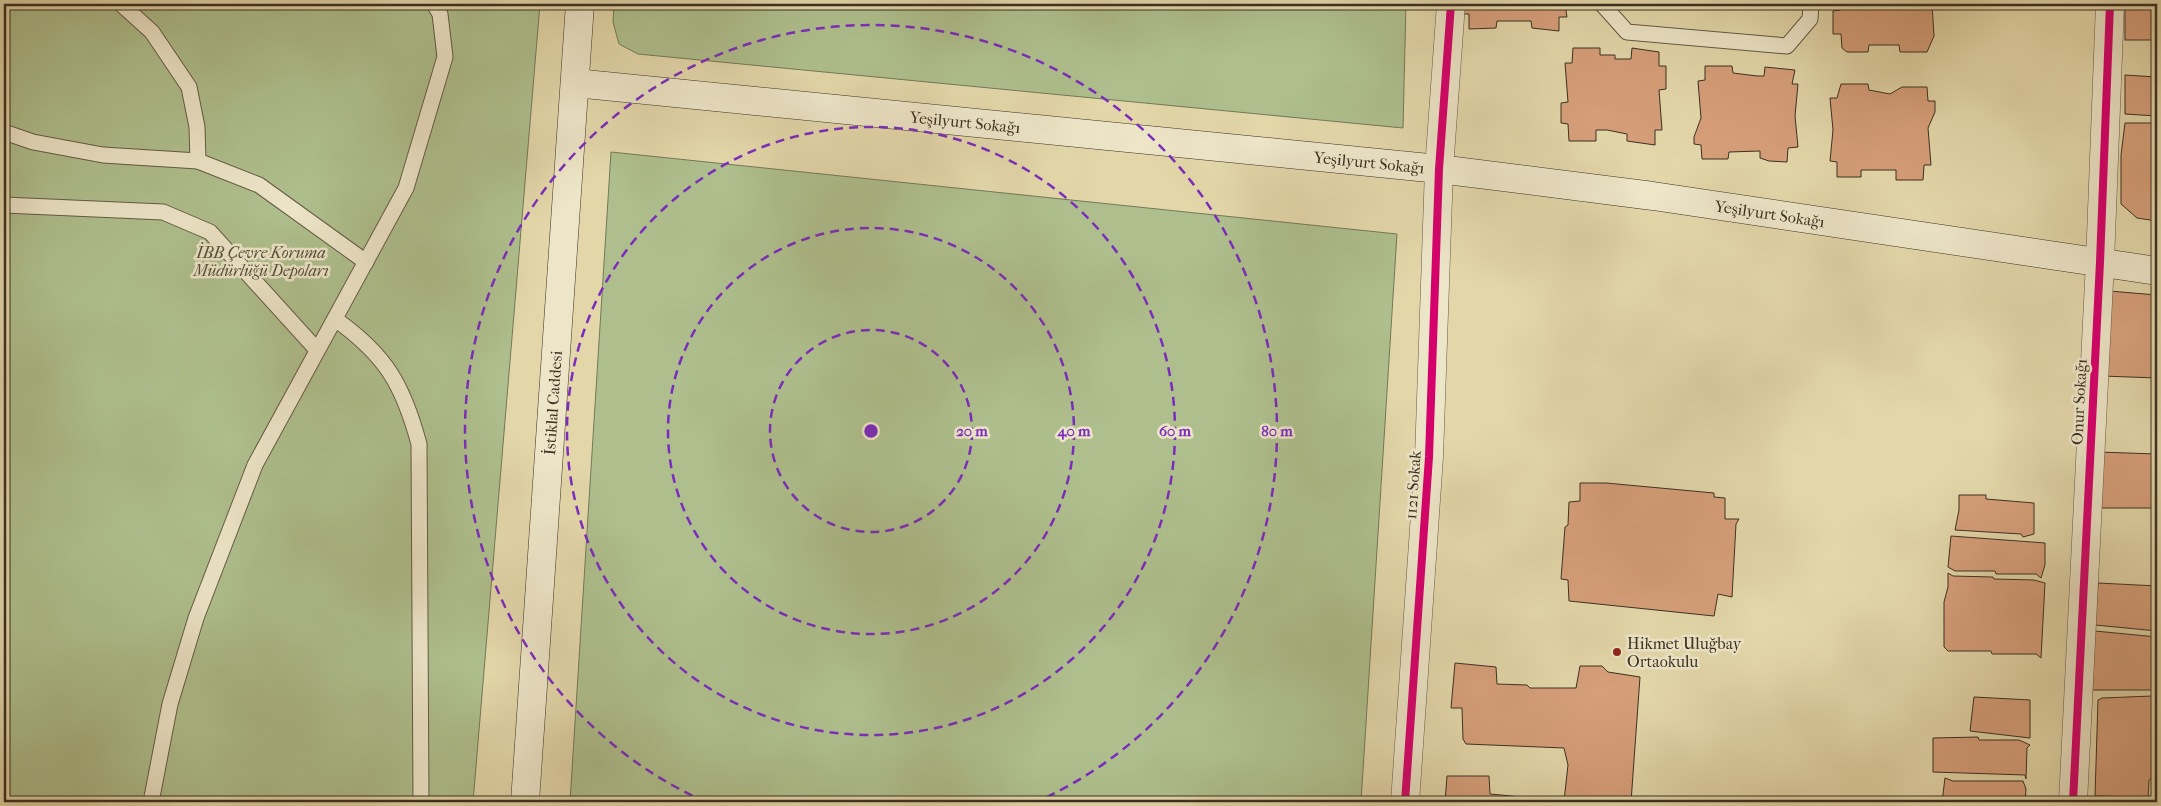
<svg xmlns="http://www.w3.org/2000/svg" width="2161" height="806" font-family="'IM FELL French Canon',serif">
<rect width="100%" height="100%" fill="#e3d7aa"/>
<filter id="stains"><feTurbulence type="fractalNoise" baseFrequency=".004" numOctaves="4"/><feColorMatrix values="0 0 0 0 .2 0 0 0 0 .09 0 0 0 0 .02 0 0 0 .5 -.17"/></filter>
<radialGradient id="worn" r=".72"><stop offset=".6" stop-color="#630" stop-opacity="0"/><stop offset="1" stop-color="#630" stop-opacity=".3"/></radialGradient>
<g fill="#aebf8d" stroke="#747858">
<path d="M 4,4 L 540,4 L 473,802 L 4,802 Z"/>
<path d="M 614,4 L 1406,4 L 1403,128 L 638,54 L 619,44 L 613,22 Z"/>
<path d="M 611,152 L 1397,234 L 1361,802 L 570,802 Z"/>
</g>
<g fill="#d69f7a" stroke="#3b3023">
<path d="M 1463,4 L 1565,4 L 1567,17 L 1559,17 L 1559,31 L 1532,28 L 1531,21 L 1497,21 L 1496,28 L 1469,29 L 1469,14 L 1463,14 Z"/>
<path d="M 1840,4 L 1932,4 L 1934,36 L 1927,52 L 1900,52 L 1899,45 L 1869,45 L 1868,52 L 1847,52 L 1842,48 L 1841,34 L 1833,34 L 1833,11 L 1841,10 Z"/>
<rect x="2125" y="4" width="32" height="36"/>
<path d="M 1573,48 L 1600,48 L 1600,55 L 1615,55 L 1615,59 L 1631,59 L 1632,48 L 1659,52 L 1659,66 L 1666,66 L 1666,89 L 1659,90 L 1662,130 L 1655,130 L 1655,145 L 1627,141 L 1627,134 L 1607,130 L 1596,130 L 1596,141 L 1569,141 L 1568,124 L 1561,123 L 1561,103 L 1568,102 L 1565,63 L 1572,63 Z"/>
<path d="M 1705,66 L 1732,66 L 1733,73 L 1757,76 L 1764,76 L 1765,67 L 1795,70 L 1792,84 L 1798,84 L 1795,116 L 1798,147 L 1788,148 L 1787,162 L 1769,161 L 1760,158 L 1760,151 L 1729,152 L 1728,159 L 1702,159 L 1701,145 L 1694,144 L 1694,137 L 1701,118 L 1698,81 L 1705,80 Z"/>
<path d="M 2125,75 L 2157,77 L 2157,116 L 2125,114 Z"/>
<path d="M 1841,84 L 1868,84 L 1869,90 L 1890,94 L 1902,87 L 1927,87 L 1928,101 L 1935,101 L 1935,112 L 1928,128 L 1931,165 L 1924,165 L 1923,180 L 1896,180 L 1896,170 L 1861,170 L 1861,177 L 1837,177 L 1837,162 L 1830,161 L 1833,130 L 1830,98 L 1837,98 Z"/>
<path d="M 2125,123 L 2157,123 L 2157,221 L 2137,218 L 2121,204 L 2121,155 Z"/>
<path d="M 2109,291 L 2157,295 L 2157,378 L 2102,376 Z"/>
<path d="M 2098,452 L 2157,454 L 2157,508 L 2102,508 L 2095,504 Z"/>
<path d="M 1580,483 L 1606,483 L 1714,493 L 1714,497 L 1725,498 L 1725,519 L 1739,519 L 1736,524 L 1732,597 L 1718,594 L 1714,616 L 1569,601 L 1568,580 L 1561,579 L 1565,527 L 1568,525 L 1569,502 L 1580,501 Z"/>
<path d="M 1959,495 L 1986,495 L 1986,499 L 2034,503 L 2034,534 L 2023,537 L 2021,534 L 1955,530 L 1959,510 Z"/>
<path d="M 1951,536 L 2045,543 L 2045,565 L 2041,578 L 2036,574 L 1996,574 L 1995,571 L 1955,571 L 1948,567 Z"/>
<path d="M 1948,573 L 1953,576 L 1993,577 L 1994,579 L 2034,580 L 2045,583 L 2041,658 L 2036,654 L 1992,654 L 1991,651 L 1948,651 L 1944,647 L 1944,602 L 1948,587 Z"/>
<path d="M 2098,583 L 2157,586 L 2157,631 L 2095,625 Z"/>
<path d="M 2095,631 L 2157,637 L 2157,690 L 2092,690 Z"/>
<path d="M 1455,663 L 1496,667 L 1497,684 L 1527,685 L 1530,688 L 1576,688 L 1580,666 L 1602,666 L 1608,672 L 1640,677 L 1631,802 L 1445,802 L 1447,776 L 1489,776 L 1490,794 L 1564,801 L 1568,765 L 1564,748 L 1466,744 L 1463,739 L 1462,708 L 1451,708 Z"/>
<path d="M 2152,696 L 2152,778 L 2149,780 L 2148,800 L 2142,797 L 2095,796 L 2098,700 L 2102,698 Z"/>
<path d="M 1974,697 L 2030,700 L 2030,738 L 1970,731 Z"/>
<path d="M 1978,737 L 1979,740 L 2019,740 L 2030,745 L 2027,748 L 2026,779 L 2025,775 L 1933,772 L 1933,738 Z"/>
<path d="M 1945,778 L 1953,781 L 2023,781 L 2026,789 L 2025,802 L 1942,802 Z"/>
</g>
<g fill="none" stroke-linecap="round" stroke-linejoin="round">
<g stroke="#655a45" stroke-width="17">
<g id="lane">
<path d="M 121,4 L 152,32 L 189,87 L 197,127 L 198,161"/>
<path d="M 1602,4 L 1627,32 L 1787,46 L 1810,19 L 1811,4"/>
<path d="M 4,132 L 33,142 L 103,155 L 198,161 L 259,185 L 366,262"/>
<path d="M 4,205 L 163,212 L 210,232 L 317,350"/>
<path d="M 335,319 C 386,355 403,385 419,444 L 421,802"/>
<path d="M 151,802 L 170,704 L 196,618 L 255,465 L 406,188 L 445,57 L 440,14 L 434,4"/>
</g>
</g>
<g stroke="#655a45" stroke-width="29">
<g id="street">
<path d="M 1405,802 L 1429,457 L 1439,169 L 1451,4"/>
<path d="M 2073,802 L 2100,262 L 2110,4"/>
</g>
</g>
<g stroke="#3b3023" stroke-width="29">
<g id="secondary">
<path id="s1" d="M 575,83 L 1439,169 L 1653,196 L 2157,271"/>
<path id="s2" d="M 525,802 L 580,4"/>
</g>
</g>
<use href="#lane" stroke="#ede5c8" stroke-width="15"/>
<use href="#street" stroke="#ede5c8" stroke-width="28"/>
<use href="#secondary" stroke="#ede5c8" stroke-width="28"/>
<g stroke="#ede5c8" stroke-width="11">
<g id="cycleway">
<path d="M 1405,802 L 1429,457 L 1439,169 L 1451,4"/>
<path d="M 2073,802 L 2100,262 L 2110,4"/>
</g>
</g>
<use href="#cycleway" stroke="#d6006c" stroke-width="8"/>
</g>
<g fill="none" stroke="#7b2cbf" stroke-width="2.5" stroke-dasharray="9 6">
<circle cx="871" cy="431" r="101"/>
<circle cx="871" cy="431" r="203"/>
<circle cx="871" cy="431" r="304"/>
<path d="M706 802A406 406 0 1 1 1036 802"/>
</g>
<circle fill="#8f2418" stroke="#ede5c8" stroke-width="2" cx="1617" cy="652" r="5"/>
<g text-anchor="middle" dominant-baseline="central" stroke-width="5" stroke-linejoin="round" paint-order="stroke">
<g font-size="16" fill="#3b3023" stroke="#ede5c8">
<text stroke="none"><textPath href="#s1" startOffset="392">Yeşilyurt Sokağı</textPath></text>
<text stroke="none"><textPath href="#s1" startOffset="798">Yeşilyurt Sokağı</textPath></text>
<text stroke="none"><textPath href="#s1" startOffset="1202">Yeşilyurt Sokağı</textPath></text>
<text transform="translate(2079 402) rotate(-87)">Onur Sokağı</text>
<text stroke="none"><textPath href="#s2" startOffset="400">İstiklal Caddesi</textPath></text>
<text transform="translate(1413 485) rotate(-86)">1121 Sokak</text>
</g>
<g font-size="16" font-style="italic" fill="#524d38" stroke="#ede5c8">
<text x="261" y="252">İBB Çevre Koruma<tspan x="261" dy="18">Müdürlüğü Depoları</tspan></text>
</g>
<g font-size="16" fill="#3b3023" stroke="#ede5c8" text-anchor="start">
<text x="1627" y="643">Hikmet Uluğbay<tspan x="1627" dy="18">Ortaokulu</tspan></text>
</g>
</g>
<circle cx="871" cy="431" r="8" fill="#7b2cbf" stroke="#ede5c8" stroke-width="2.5"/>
<g font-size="15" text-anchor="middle" font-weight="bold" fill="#7b2cbf" stroke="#ede5c8" stroke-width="5" stroke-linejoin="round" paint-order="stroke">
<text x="972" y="436">20 m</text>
<text x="1074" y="436">40 m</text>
<text x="1175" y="436">60 m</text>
<text x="1277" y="436">80 m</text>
</g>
<rect width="2161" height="806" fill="none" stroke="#e3d7aa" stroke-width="20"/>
<rect x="5" y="5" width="2151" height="796" fill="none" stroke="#3b3023" stroke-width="2.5"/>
<rect x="10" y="10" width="2141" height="786" fill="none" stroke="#3b3023"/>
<rect width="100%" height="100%" filter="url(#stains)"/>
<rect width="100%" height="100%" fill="url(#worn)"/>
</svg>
